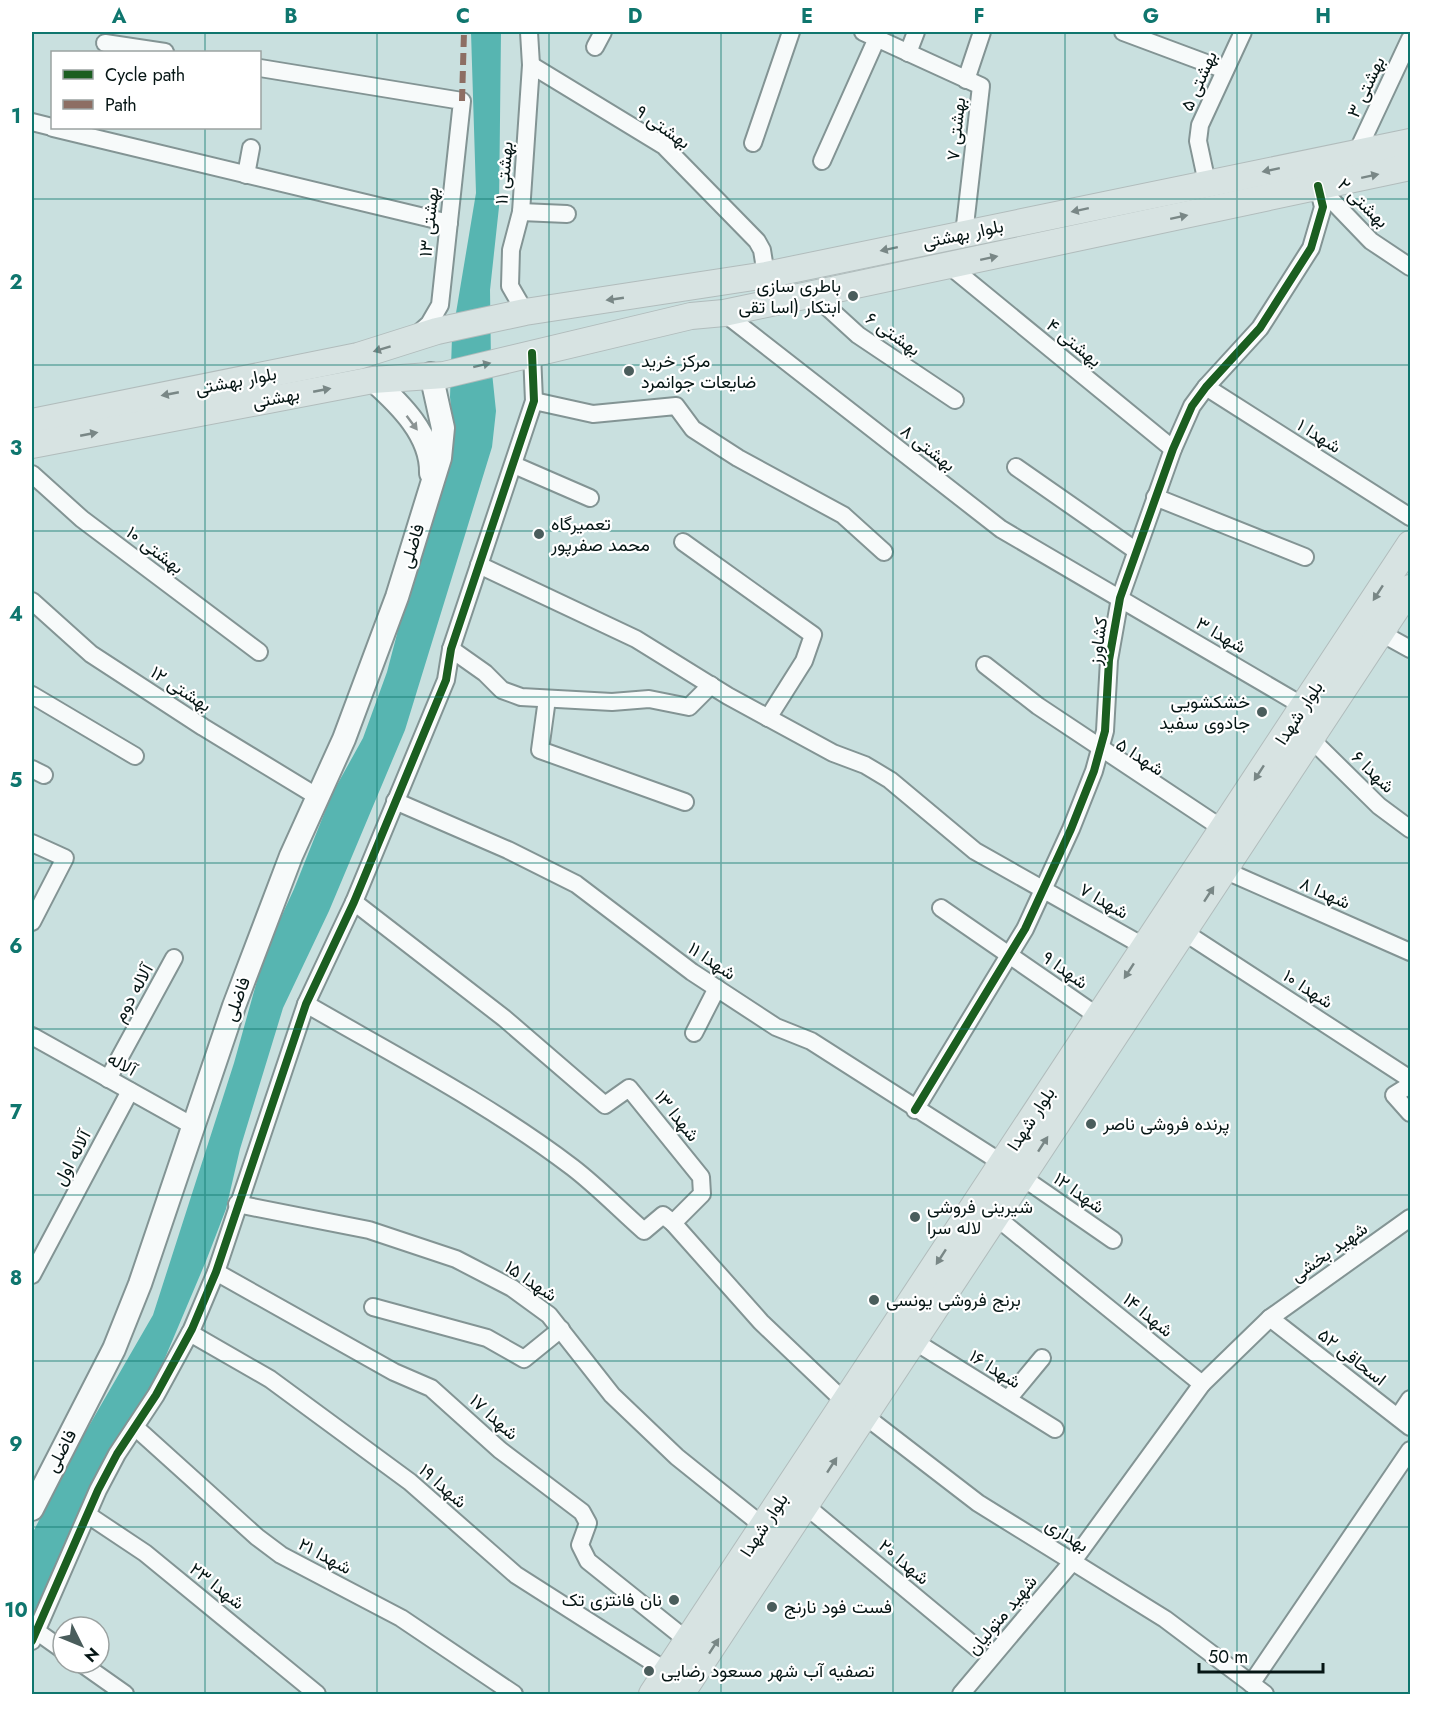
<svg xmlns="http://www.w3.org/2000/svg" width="1442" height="1726" font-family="Jost,Vazirmatn,sans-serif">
<rect width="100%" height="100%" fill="#c9e0df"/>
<path fill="#57b5b1" d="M 471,32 L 501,32 L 499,207 L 490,290 L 491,363 L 496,411 L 492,447 L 405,730 L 329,911 L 283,1008 L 240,1149 L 226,1209 L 206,1261 L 165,1358 L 153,1382 L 109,1452 L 32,1623 L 32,1534 L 75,1450 L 153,1315 L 234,1063 L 265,952 L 294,889 L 332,794 L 363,738 L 387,672 L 397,634 L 402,601 L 453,427 L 450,397 L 452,337 L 476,193 Z"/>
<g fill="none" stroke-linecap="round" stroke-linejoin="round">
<g stroke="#839494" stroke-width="20">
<g id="minor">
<path d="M 863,32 L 981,86 L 964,234"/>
<path d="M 1123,32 L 1225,70"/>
<path d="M 105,43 L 165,52"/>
<path d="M 595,47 L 603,32"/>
<path d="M 908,53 L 916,32"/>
<path d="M 531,65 L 664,146 L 757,241 L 762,250 L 766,275"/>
<path d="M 260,68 L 462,101 L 440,305 L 429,324 L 418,334"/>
<path d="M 966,80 L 982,32"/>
<path d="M 32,122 L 52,127"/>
<path d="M 53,128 L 449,223"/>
<path d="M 753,143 L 791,32"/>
<path d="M 1357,152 L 1410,39"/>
<path d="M 822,161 L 877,38"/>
<path d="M 246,175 L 251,148"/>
<path d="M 1207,183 L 1198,141 L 1200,125 L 1243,32"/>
<path d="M 1319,187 L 1371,241 L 1410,267"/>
<path d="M 521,212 L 567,214"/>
<path d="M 951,267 L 1173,449"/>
<path d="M 813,294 L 858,335 L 955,400"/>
<path d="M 525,312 L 510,286 L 511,250 L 521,212 L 531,65 L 529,32"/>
<path d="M 724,313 L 1001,529 L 1303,706"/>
<path d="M 1206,387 L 1410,517"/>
<path d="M 534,401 L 593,414 L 676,406 L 693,429 L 738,458 L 843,515 L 884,552"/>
<path d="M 514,465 L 590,498"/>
<path d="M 1016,467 L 1135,550"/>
<path d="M 32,474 L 82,519 L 259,652"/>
<path d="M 1155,497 L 1305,557"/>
<path d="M 683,542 L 813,635 L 804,661 L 768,718"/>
<path d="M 479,565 L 636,639 L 728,696 L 833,753 L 865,765 L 890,780 L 975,851 L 1145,947"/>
<path d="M 32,601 L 91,654 L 203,727 L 318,797"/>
<path d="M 1381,633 L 1410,649"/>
<path d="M 451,649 L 485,673 L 502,690 L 521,697 L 612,702 L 649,699 L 689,707 L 711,685"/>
<path d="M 985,665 L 1038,706 L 1223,829"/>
<path d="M 32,695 L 135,756"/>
<path d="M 547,699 L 540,750 L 685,802"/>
<path d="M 1311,739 L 1379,806 L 1410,829"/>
<path d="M 32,769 L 44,775"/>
<path d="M 395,801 L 508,850 L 576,884 L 692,972 L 776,1027 L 811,1041 L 1002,1163"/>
<path d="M 32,843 L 65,858 L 32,922"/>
<path d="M 1224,870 L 1410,952"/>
<path d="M 354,902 L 504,1018 L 605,1105 L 629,1088 L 701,1177 L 702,1194 L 673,1223 L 761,1322 L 845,1402"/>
<path d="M 941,908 L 1099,1017"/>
<path d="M 1184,932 L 1410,1079"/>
<path d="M 306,1004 C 396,1056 489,1104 572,1167 C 597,1186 620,1210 644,1231 L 663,1215 L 673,1223"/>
<path d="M 694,1033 L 717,988"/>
<path d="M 32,1036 L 193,1126"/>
<path d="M 108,1079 L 174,958"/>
<path d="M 1410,1085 L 1394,1095 L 1410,1113"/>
<path d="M 915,1110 L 1025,929 L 1071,829 L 1094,771 L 1105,731 L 1109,660 L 1120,598 L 1173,449 L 1192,406 L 1206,387 L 1260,328 L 1311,248 L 1323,207 L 1318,186"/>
<path d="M 1022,1177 L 1113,1240"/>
<path d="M 237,1204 L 369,1230 L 456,1259 L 512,1288 L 549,1315 L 612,1395 L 677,1457 L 763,1526"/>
<path d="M 996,1217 L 1202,1384 L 1270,1318 L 1410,1218"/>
<path d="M 216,1272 L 394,1372 L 431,1388 L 500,1450 L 582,1512 L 588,1523 L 580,1545 L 588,1561 L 688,1641"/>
<path d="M 32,1275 L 130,1091"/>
<path d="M 373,1307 L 487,1338 L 524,1359 L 561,1329"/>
<path d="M 1270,1318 L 1410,1427"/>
<path d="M 190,1333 L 270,1379 L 410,1482 L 516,1575 L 668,1672"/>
<path d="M 914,1341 L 1055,1429"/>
<path d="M 1008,1399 L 1042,1358"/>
<path d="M 865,1416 L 978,1503 L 1165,1619 L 1265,1694"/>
<path d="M 1398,1417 L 1410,1399"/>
<path d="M 135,1427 L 257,1537 L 281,1555 L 401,1618 L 514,1694"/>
<path d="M 806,1506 L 977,1648"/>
<path d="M 88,1515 L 145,1553 L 317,1694"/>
<path d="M 32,1628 L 63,1650"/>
<path d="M 32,1641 L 98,1490 L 117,1454 L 156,1395 L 192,1329 L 216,1272 L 306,1004 L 354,902 L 446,680 L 451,649 L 534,401 L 532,353"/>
<path d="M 81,1663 L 125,1694"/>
<path d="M 1251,1684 L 1410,1450"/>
<path d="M 961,1694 L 1073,1561 L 1202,1384"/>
</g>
</g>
<g stroke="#839494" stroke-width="26">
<g id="secondary">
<path d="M 373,380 C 400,404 432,435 431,473"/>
<path d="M 32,1509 L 114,1349 L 140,1284 L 234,1006 L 291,856 L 344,739 L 397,597 L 440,458 L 443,428 L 431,374"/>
</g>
</g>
<g stroke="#b1bcbc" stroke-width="28">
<g id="primary">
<path d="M 32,422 L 358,356 L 437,331 L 525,312 L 766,275 L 1410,142"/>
<path d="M 32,445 L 373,380 L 444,375 L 691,316 L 724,313 L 1410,167"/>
<path d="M 652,1694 L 1410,544"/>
<path d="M 681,1694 L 1410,588"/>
</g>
</g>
<use href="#minor" stroke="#f7fafa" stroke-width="16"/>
<use href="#secondary" stroke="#f7fafa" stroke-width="22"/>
<use href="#primary" stroke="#d7e3e2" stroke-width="26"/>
<path stroke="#8d6e63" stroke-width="6" stroke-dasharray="12 6" stroke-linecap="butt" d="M 462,101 L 464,32"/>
<g stroke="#fff" stroke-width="11">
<g id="cycleway">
<path d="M 915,1110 L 1025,929 L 1071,829 L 1094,771 L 1105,731 L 1109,660 L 1120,598 L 1173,449 L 1192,406 L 1206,387 L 1260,328 L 1311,248 L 1323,207 L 1318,186"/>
<path d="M 32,1641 L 98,1490 L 117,1454 L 156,1395 L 192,1329 L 216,1272 L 306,1004 L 354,902 L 446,680 L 451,649 L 534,401 L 532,353"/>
</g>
</g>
<use href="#cycleway" stroke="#1b5e20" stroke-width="8"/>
</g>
<defs><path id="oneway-solid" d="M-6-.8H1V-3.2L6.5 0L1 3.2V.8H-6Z" transform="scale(1.5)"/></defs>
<g fill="#798786">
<use href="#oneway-solid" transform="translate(1271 170) rotate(168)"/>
<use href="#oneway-solid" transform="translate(1370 176) rotate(-12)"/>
<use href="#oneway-solid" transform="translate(1080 210) rotate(168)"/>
<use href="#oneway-solid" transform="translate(1179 217) rotate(-12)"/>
<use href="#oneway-solid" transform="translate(889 249) rotate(168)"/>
<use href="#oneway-solid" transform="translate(989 258) rotate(-12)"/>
<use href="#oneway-solid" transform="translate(615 299) rotate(172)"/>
<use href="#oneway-solid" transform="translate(382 349) rotate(163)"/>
<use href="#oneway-solid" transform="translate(482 365) rotate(-14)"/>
<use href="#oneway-solid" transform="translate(322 390) rotate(-11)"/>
<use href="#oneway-solid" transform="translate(170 394) rotate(169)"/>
<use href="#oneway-solid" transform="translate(89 434) rotate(-11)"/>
<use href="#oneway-solid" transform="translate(1378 593) rotate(123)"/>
<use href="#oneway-solid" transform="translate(1259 773) rotate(123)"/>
<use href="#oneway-solid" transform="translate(1209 894) rotate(-57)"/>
<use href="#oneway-solid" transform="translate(1129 971) rotate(123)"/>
<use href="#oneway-solid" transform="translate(1043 1144) rotate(-57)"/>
<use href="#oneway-solid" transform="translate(941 1257) rotate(123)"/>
<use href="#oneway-solid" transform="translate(832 1465) rotate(-57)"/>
<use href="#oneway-solid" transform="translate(714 1646) rotate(-57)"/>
</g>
<use fill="#8b9393" href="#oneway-solid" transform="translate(412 423) rotate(53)"/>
<path fill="none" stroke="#0f766e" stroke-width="1.5" stroke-opacity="0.55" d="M 205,32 L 205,52M 377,32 L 377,1694M 549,32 L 549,1694M 721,32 L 721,1694M 893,32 L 893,1694M 1065,32 L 1065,1694M 1237,32 L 1237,1694M 205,128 L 205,1694M 32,199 L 1410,199M 32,365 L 1410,365M 32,531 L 1410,531M 32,697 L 1410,697M 32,863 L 1410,863M 32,1029 L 1410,1029M 32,1195 L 1410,1195M 32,1361 L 1410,1361M 32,1527 L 1410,1527"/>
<g fill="#4a5d5c" stroke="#fff" stroke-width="2">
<circle cx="853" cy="296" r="6"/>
<circle cx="629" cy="371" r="6"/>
<circle cx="539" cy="534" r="6"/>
<circle cx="1262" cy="712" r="6"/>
<circle cx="1091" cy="1124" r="6"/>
<circle cx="915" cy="1217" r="6"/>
<circle cx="874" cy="1300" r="6"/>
<circle cx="674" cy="1600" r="6"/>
<circle cx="772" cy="1607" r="6"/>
<circle cx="649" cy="1671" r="6"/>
</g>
<g text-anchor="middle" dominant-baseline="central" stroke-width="4.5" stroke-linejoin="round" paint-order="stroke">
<g font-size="18" fill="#061615" stroke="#fff">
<text transform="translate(1199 81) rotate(-66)">بهشتی ۵</text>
<text transform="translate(1366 87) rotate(-65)">بهشتی ۳</text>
<text transform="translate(663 127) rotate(35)">بهشتی ۹</text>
<text transform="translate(956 129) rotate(-84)">بهشتی ۷</text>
<text transform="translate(504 173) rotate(-85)">بهشتی ۱۱</text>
<text transform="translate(1363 203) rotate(44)">بهشتی ۲</text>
<text transform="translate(429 222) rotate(-84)">بهشتی ۱۳</text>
<text transform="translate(963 234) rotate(-12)">بلوار بهشتی</text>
<text transform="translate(893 334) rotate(35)">بهشتی ۶</text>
<text transform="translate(1074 343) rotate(39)">یهشتی ۴</text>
<text transform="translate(236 381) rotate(-11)">بلوار بهشتی</text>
<text transform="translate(276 398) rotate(-11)">بهشتی</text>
<text transform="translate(1319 436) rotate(32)">شهدا ۱</text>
<text transform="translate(928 448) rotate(38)">بهشتی ۸</text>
<text transform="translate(412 546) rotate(-73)">فاضلی</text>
<text transform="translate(155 550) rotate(37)">بهشتی ۱۰</text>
<text transform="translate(1221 635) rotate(30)">شهدا ۳</text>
<text transform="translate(1098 641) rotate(-82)">کشاورز</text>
<text transform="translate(181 689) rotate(33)">بهشتی ۱۲</text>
<text transform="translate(1299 713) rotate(-57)">بلوار شهدا</text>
<text transform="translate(1140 757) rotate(33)">شهدا ۵</text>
<text transform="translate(1373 772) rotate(44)">شهدا ۶</text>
<text transform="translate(1325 893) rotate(24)">شهدا ۸</text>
<text transform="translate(1104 901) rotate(30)">شهدا ۷</text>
<text transform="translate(712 961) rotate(34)">شهدا ۱۱</text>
<text transform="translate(1065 970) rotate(35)">شهدا ۹</text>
<text transform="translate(1308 989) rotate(33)">شهدا ۱۰</text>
<text transform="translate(133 993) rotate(-61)">آلاله دوم</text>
<text transform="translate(237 999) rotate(-70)">فاضلی</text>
<text transform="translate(122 1064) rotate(29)">آلاله</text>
<text transform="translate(677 1116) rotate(51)">شهدا ۱۳</text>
<text transform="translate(1031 1119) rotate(-57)">بلوار شهدا</text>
<text transform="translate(72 1158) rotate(-62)">آلاله اول</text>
<text transform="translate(1079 1193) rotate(35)">شهدا ۱۲</text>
<text transform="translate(1329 1252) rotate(-35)">شهید بخشی</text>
<text transform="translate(531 1281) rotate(34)">شهدا ۱۵</text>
<text transform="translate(1148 1315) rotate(39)">شهدا ۱۴</text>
<text transform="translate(1352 1357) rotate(38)">اسحاقی ۵۲</text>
<text transform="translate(995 1369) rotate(32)">شهدا ۱۶</text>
<text transform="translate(494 1417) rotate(42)">شهدا ۱۷</text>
<text transform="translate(61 1451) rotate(-62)">فاضلی</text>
<text transform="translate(443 1486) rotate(41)">شهدا ۱۹</text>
<text transform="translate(764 1525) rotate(-57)">بلوار شهدا</text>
<text transform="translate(1067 1535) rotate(32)">بهداری</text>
<text transform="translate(325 1556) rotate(28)">شهدا ۲۱</text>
<text transform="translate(904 1562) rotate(40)">شهدا ۲۰</text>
<text transform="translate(217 1586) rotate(38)">شهدا ۲۳</text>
<text transform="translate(1002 1615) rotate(-50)">شهید متولیان</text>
</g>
<g font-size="18" fill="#061615" stroke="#fff" text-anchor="start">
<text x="841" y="286" text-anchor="end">باطری سازی<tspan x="841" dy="21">ابتکار (اسا تقی</tspan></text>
<text x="641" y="361">مرکز خرید<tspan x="641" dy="21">ضایعات جوانمرد</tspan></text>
<text x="551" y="524">تعمیرگاه<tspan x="551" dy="21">محمد صفرپور</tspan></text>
<text x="1250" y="702" text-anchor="end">خشکشویی<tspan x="1250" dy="21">جادوی سفید</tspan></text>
<text x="1103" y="1124">پرنده فروشی ناصر</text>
<text x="927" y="1207">شیرینی فروشی<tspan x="927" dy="21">لاله سرا</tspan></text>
<text x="886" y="1300">برنج فروشی یونسی</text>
<text x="662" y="1600" text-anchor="end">نان فانتزی تک</text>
<text x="784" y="1607">فست فود نارنج</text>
<text x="661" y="1671">تصفیه آب شهر مسعود رضایی</text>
</g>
</g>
<rect width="1442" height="1726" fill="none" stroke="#ffffff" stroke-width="66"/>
<rect x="51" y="51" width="210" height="78" fill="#ffffff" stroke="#9ba2a1" stroke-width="1.5"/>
<rect x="63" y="70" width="30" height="9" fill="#1b5e20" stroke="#9ba2a1" stroke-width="1.5"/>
<text x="105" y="81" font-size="18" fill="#061615">Cycle path</text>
<rect x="63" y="100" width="30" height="9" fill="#8d6e63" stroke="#9ba2a1" stroke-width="1.5"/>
<text x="105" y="111" font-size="18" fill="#061615">Path</text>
<g transform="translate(81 1645) rotate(133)"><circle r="28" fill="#ffffff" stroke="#9ba2a1" stroke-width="1.5"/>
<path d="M0-4.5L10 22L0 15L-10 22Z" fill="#4a5d5c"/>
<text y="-9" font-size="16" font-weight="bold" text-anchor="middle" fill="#061615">N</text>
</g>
<path d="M1199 1663v9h124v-9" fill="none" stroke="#061615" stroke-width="3"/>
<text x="1208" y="1663" font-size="18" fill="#061615" stroke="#ffffff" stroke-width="4.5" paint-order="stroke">50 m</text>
<rect x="33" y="33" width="1376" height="1660" fill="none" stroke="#0f766e" stroke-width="2"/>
<g font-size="20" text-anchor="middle" font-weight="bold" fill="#0f766e">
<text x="119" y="23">A</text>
<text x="291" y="23">B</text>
<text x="463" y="23">C</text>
<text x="635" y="23">D</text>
<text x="807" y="23">E</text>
<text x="979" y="23">F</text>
<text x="1151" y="23">G</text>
<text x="1323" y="23">H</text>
<text x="16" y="123">1</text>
<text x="16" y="289">2</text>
<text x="16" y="455">3</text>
<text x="16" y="621">4</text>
<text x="16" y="787">5</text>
<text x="16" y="953">6</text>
<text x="16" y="1119">7</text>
<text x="16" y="1285">8</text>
<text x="16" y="1451">9</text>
<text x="16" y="1617">10</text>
</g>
</svg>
